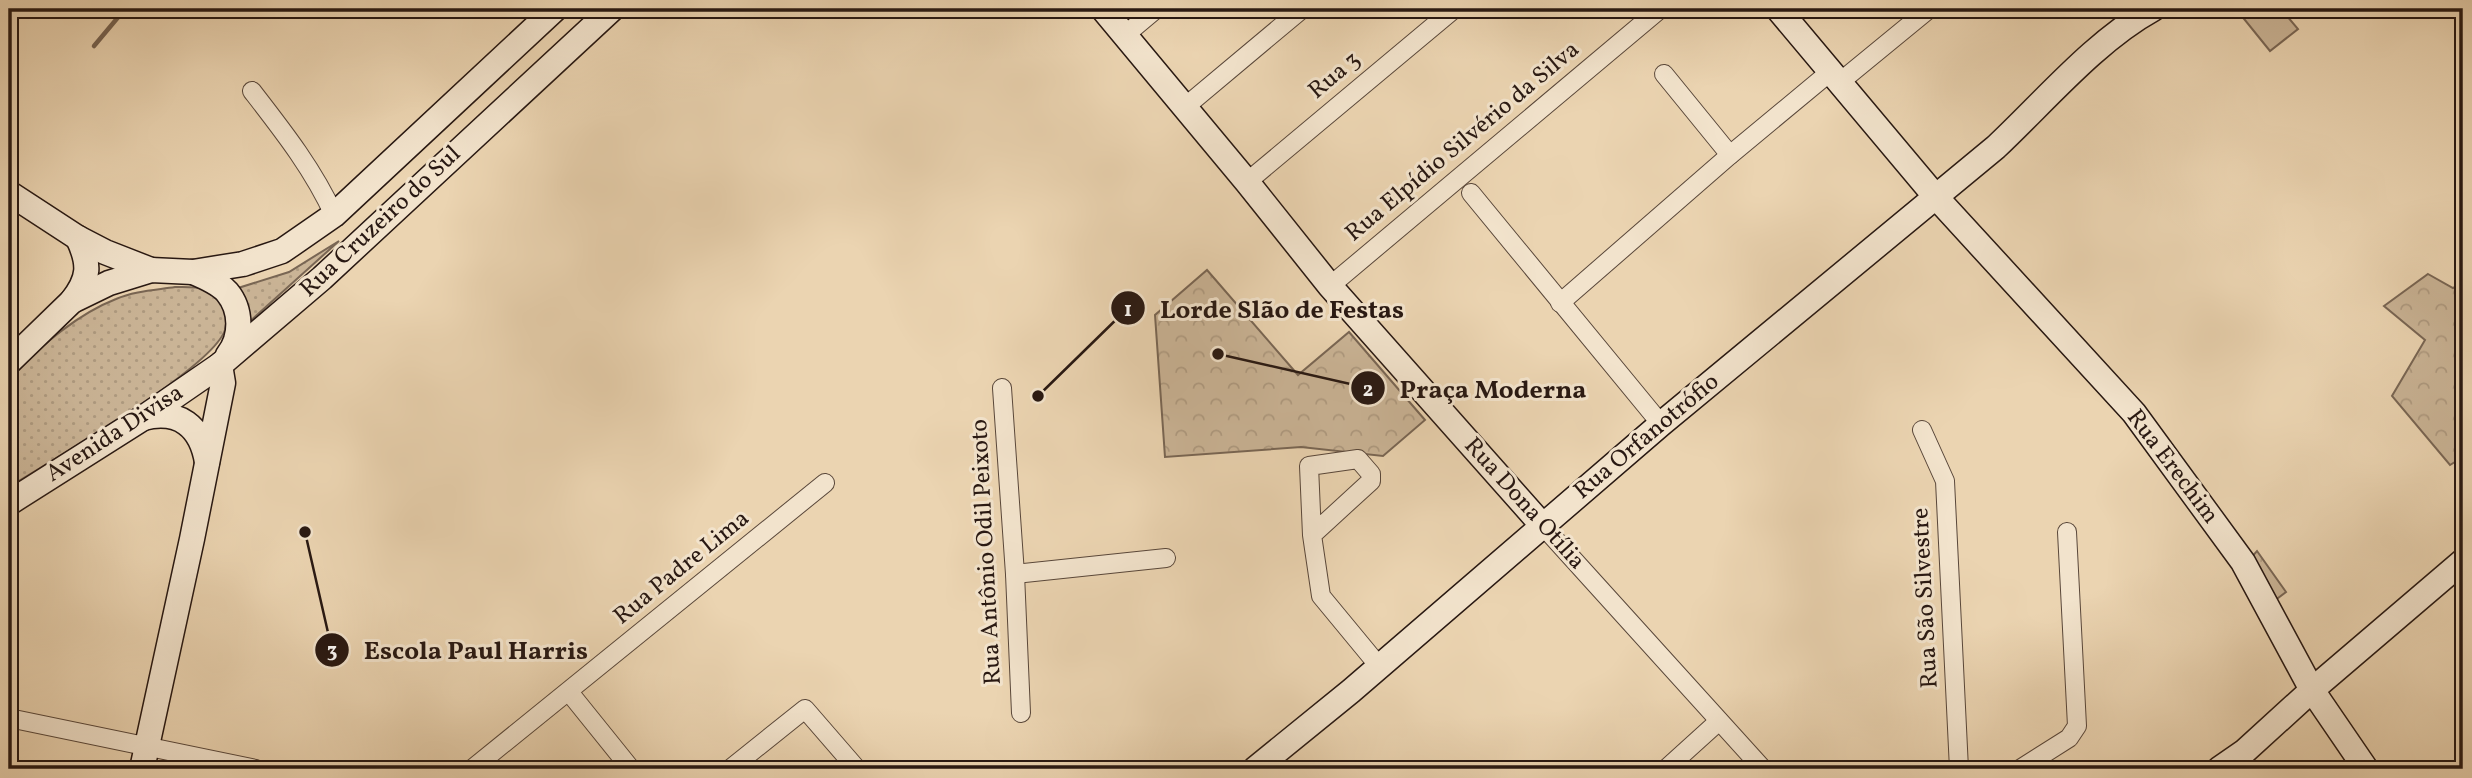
<svg xmlns="http://www.w3.org/2000/svg" width="2472" height="778" font-family="Vollkorn,serif">
<defs>
<pattern id="grass-dots" width="8" height="8" patternUnits="userSpaceOnUse" patternTransform="scale(1.75)"><rect width="8" height="8" fill="#cab496"/><path d="M2 2h.1M6 6h.1" fill="none" stroke="#ae9a80" stroke-width="1.8" stroke-linecap="round"/></pattern>
<pattern id="forest-crowns" width="20" height="18" patternUnits="userSpaceOnUse" patternTransform="scale(1.75)"><rect width="20" height="18" fill="#cab496"/><path d="M2 6a3 3 0 1 1 6 0M12 15a3 3 0 1 1 6 0" fill="none" stroke="#ae9a80"/></pattern>
</defs>
<rect width="100%" height="100%" fill="#ebd4b1"/>
<filter id="stains"><feTurbulence type="fractalNoise" baseFrequency=".00286" numOctaves="4"/><feColorMatrix values="0 0 0 0 .2 0 0 0 0 .09 0 0 0 0 .02 0 0 0 .5 -.17"/></filter>
<radialGradient id="worn" r=".72"><stop offset=".6" stop-color="#630" stop-opacity="0"/><stop offset="1" stop-color="#630" stop-opacity=".3"/></radialGradient>
<g fill="url(#grass-dots)" stroke="#796654" stroke-width="2">
<path d="M 339,241 L 248,323 L 235,289 L 289,272 Z"/>
<path d="M 175,287 C 195,287 212,285 222,304 C 226,312 227,322 225,330 C 212,369 49,462 9,487 L 9,376 C 41,347 75,315 116,299 C 134,291 156,290 175,287 Z"/>
</g>
<g fill="url(#forest-crowns)" stroke="#796654" stroke-width="2">
<path d="M 1207,270 L 1298,375 L 1349,332 L 1425,420 L 1383,456 L 1301,447 L 1165,457 L 1155,315 Z"/>
<path d="M 2428,274 L 2453,288 L 2461,284 L 2463,288 L 2463,457 L 2450,465 L 2392,396 L 2425,340 L 2384,306 Z"/>
<path d="M 2257,551 L 2286,592 L 2274,601 L 2247,562 Z"/>
</g>
<path fill="#cab496" stroke="#796654" stroke-width="2" d="M 2236,9 L 2281,9 L 2298,29 L 2270,51 Z"/>
<g fill="none" stroke-linecap="round" stroke-linejoin="round">
<path stroke="#756251" stroke-width="4.5" d="M 94,46 L 125,9"/>
<g stroke="#59473a" stroke-width="20">
<g id="street">
<path d="M 1125,35 L 1156,9"/>
<path d="M 1664,74 L 1730,155"/>
<path d="M 1840,82 L 1929,9"/>
<path d="M 252,91 C 283,131 313,169 334,215"/>
<path d="M 1185,107 L 1302,9"/>
<path d="M 1247,182 L 1454,9"/>
<path d="M 1471,193 L 1661,424"/>
<path d="M 1330,286 L 1660,9"/>
<path d="M 1560,303 L 1730,155 L 1830,72"/>
<path d="M 1002,388 L 1015,574 L 1021,713"/>
<path d="M 1922,430 L 1945,481 L 1959,769"/>
<path d="M 1543,526 L 1763,769"/>
<path d="M 1312,535 L 1371,481 L 1371,474 L 1358,459 L 1309,466 L 1312,535 L 1321,596 L 1378,665"/>
<path d="M 1015,574 L 1166,558"/>
<path d="M 569,692 L 631,769"/>
<path d="M 9,718 L 256,769"/>
<path d="M 472,769 L 825,483"/>
<path d="M 730,769 L 805,709 L 857,769"/>
<path d="M 1666,769 L 1719,721"/>
<path d="M 2020,769 L 2069,738 L 2077,726 L 2067,532"/>
</g>
</g>
<g stroke="#281812" stroke-width="27">
<g id="secondary">
<path d="M 1103,9 L 1247,182 L 1330,286 L 1543,526"/>
<path d="M 1778,9 L 1935,196 L 2134,413 L 2243,562 L 2312,690 L 2366,769"/>
<path d="M 9,193 L 78,238 L 105,252 L 151,270"/>
<path d="M 193,272 C 205,277 219,283 227,292 C 242,310 242,337 228,355"/>
<path d="M 72,301 C 90,278 90,264 78,238"/>
<path d="M 9,362 L 72,301 L 109,283 L 151,270 L 193,272 L 243,264 L 282,251 L 334,215 L 555,9"/>
<path d="M 143,418 C 179,409 201,426 207,462"/>
<path d="M 9,503 L 143,418 L 220,365 L 322,278 L 612,9"/>
<path d="M 142,769 L 192,539 L 223,383 L 220,365"/>
<path d="M 1255,769 L 1351,691 L 1661,424 L 1996,147 C 2044,102 2095,41 2153,9"/>
<path d="M 2219,769 L 2245,751 L 2312,690 L 2463,561"/>
</g>
</g>
<use href="#street" stroke="#f2e3cc" stroke-width="18"/>
<use href="#secondary" stroke="#f2e3cc" stroke-width="24"/>
</g>
<g text-anchor="middle" dominant-baseline="central" stroke-width="6" stroke-linejoin="round" paint-order="stroke">
<g font-size="24" fill="#281812" stroke="#f2e3cc">
<text transform="translate(1335 76) rotate(-40)">Rua 3</text>
<text transform="translate(1463 142) rotate(-40)">Rua Elpídio Silvério da Silva</text>
<text transform="translate(381 222) rotate(-43)">Rua Cruzeiro do Sul</text>
<text transform="translate(115 434) rotate(-33)">Avenida Divisa</text>
<text transform="translate(1647 437) rotate(-40)">Rua Orfanotrófio</text>
<text transform="translate(2172 467) rotate(53)">Rua Erechim</text>
<text transform="translate(1524 504) rotate(48)">Rua Dona Otília</text>
<text transform="translate(987 552) rotate(-93)">Rua Antônio Odil Peixoto</text>
<text transform="translate(682 568) rotate(-39)">Rua Padre Lima</text>
<text transform="translate(1926 598) rotate(-93)">Rua São Silvestre</text>
</g>
</g>
<path fill="none" stroke="#281812" stroke-width="2.5" d="M1038 396L1128 308M1218 354L1368 388M305 532L332 650"/>
<g fill="#281812" stroke="#f2e3cc" stroke-width="2.5">
<circle cx="1038" cy="396" r="7"/>
<circle cx="1218" cy="354" r="7"/>
<circle cx="305" cy="532" r="7"/>
<circle cx="1128" cy="308" r="18"/>
<circle cx="1368" cy="388" r="18"/>
<circle cx="332" cy="650" r="18"/>
</g>
<g font-size="21" text-anchor="middle" font-weight="bold" fill="#fff">
<text x="1128" y="316">1</text>
<text x="1368" y="396">2</text>
<text x="332" y="657">3</text>
</g>
<g font-size="26" text-anchor="middle" font-weight="bold" fill="#281812" stroke="#f2e3cc" stroke-width="6" stroke-linejoin="round" paint-order="stroke">
<text x="1282" y="318">Lorde Slão de Festas</text>
<text x="1493" y="398">Praça Moderna</text>
<text x="476" y="659">Escola Paul Harris</text>
</g>
<rect width="2472" height="778" fill="none" stroke="#ebd4b1" stroke-width="35"/>
<rect x="10" y="10" width="2451" height="757" fill="none" stroke="#281812" stroke-width="3.5"/>
<rect x="18" y="18" width="2437" height="743" fill="none" stroke="#281812" stroke-width="2"/>
<rect width="100%" height="100%" filter="url(#stains)"/>
<rect width="100%" height="100%" fill="url(#worn)"/>
</svg>
